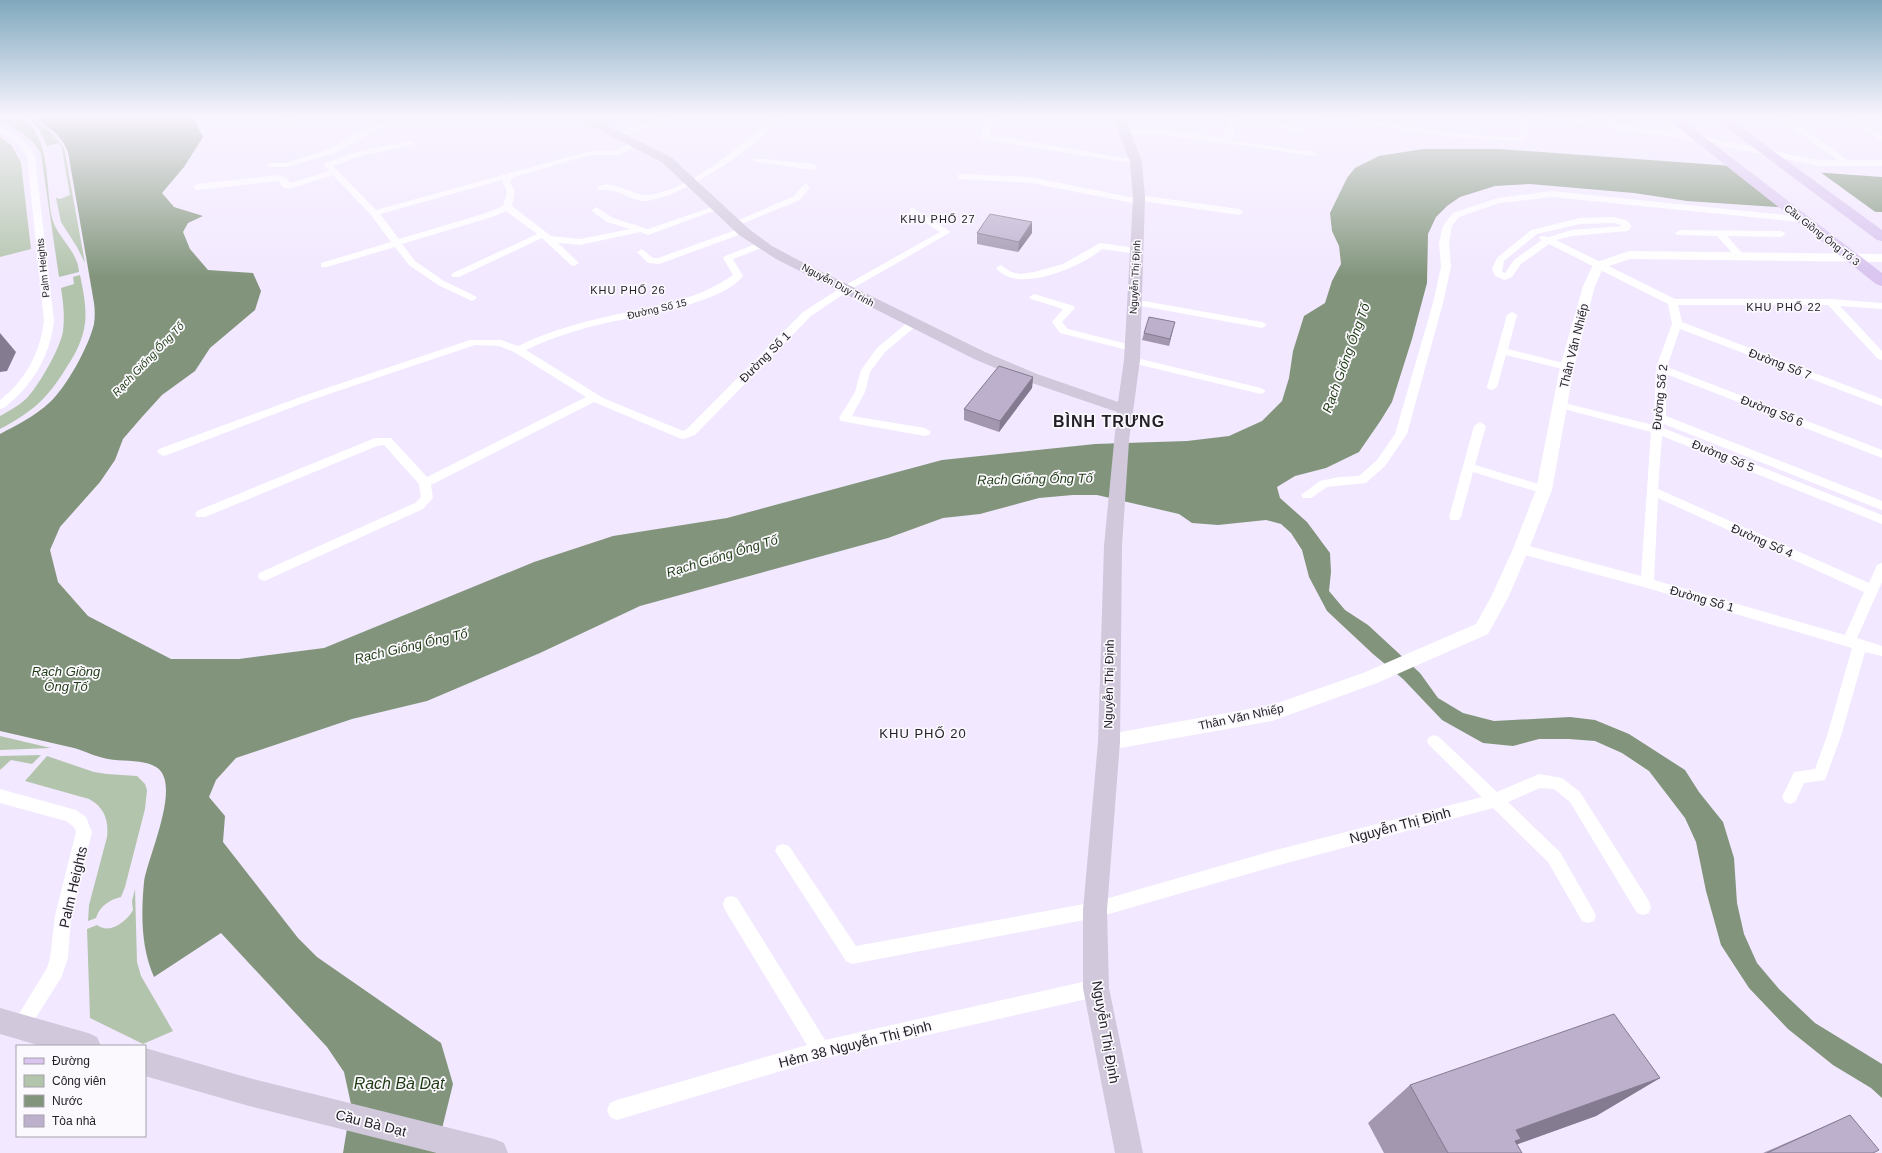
<svg xmlns="http://www.w3.org/2000/svg" width="1882" height="1153" font-family="Arial,sans-serif">
<rect width="100%" height="100%" fill="#f2e8ff"/>
<g fill="#b3c4ad">
<path d="M 0,115 C 56,115 43,183 53,221 C 59,239 78,252 79,272 L 59,277 L 41,154 C 33,137 17,129 0,122 Z"/>
<path d="M 30,119 L 50,131 L 64,148 L 85,263 L 77,247 L 61,222 L 56,198 L 60,199 L 70,195 L 62,148 L 59,143 L 47,146 L 39,129 Z"/>
<path d="M 0,137 L 12,146 L 21,163 L 31,249 L 0,257 Z"/>
<path d="M 80,275 C 83,290 87,308 85,323 C 83,339 76,353 68,365 C 48,398 34,411 0,429 L 0,416 C 9,411 18,406 26,399 C 38,387 61,347 63,331 C 65,316 63,302 61,288 L 74,284 L 73,277 Z"/>
<path d="M 0,736 L 51,748 L 0,750 Z"/>
<path d="M 41,755 L 32,764 L 11,760 L 0,770 L 0,756 Z"/>
<path d="M 47,756 L 94,772 L 107,774 L 137,776 L 145,784 L 147,790 L 145,809 L 125,887 L 121,897 C 109,900 100,906 96,918 L 88,921 L 89,905 L 107,837 C 109,820 104,807 89,799 L 25,781 Z"/>
<path d="M 135,889 L 137,962 L 141,976 L 173,1031 L 143,1044 L 90,1018 L 87,929 L 97,925 C 110,935 127,921 133,910 L 132,901 Z"/>
</g>
<path fill="#82957c" d="M 25,115 L 187,115 L 194,119 L 203,137 L 184,167 L 162,193 L 174,207 L 203,216 L 188,223 L 183,232 L 190,249 L 208,270 L 253,273 L 261,291 L 255,310 L 210,348 L 195,371 L 162,395 L 142,417 L 123,439 L 115,460 L 100,482 L 60,527 L 50,550 L 58,582 L 88,616 L 171,659 L 239,659 L 324,648 L 534,562 L 613,536 L 727,518 L 942,460 L 1095,444 L 1187,441 L 1229,436 L 1262,421 L 1282,401 L 1289,378 L 1293,351 L 1304,316 L 1325,303 L 1332,281 L 1341,264 L 1339,246 L 1332,231 L 1330,213 L 1347,178 L 1355,168 L 1379,156 L 1423,149 L 1499,149 L 1882,177 L 1882,212 L 1836,211 L 1687,201 L 1634,193 L 1530,184 L 1495,186 L 1460,197 L 1447,206 L 1436,217 L 1428,234 L 1427,283 L 1412,339 L 1392,402 L 1381,420 L 1359,452 L 1326,468 L 1295,476 L 1277,487 L 1280,498 L 1307,522 L 1330,553 L 1331,572 L 1329,591 L 1345,610 L 1368,625 L 1420,673 L 1438,698 L 1463,713 L 1494,721 L 1570,717 L 1595,720 L 1629,734 L 1685,770 L 1699,792 L 1723,822 L 1734,858 L 1737,903 L 1744,934 L 1757,963 L 1779,989 L 1815,1023 L 1882,1064 L 1882,1098 L 1871,1088 L 1833,1065 L 1788,1029 L 1749,988 L 1721,945 L 1706,891 L 1696,842 L 1685,818 L 1649,771 L 1622,753 L 1595,741 L 1569,739 L 1539,739 L 1513,746 L 1483,743 L 1442,720 L 1403,679 L 1373,654 L 1327,611 L 1309,577 L 1302,550 L 1291,533 L 1281,524 L 1266,520 L 1218,525 L 1192,523 L 1179,514 L 1097,495 L 1073,495 L 1039,498 L 980,514 L 943,518 L 888,538 L 640,606 L 540,653 L 427,701 L 352,719 L 236,758 L 216,780 L 209,797 L 225,816 L 223,842 L 298,938 L 317,957 L 441,1043 L 453,1084 L 436,1153 L 343,1153 L 351,1104 L 344,1072 L 327,1047 L 221,933 L 154,977 C 141,948 141,914 144,882 C 147,858 183,783 156,767 C 143,759 123,762 108,759 C 96,757 85,751 74,748 C 49,742 25,737 0,731 L 0,434 C 17,425 35,416 49,403 C 66,388 89,346 94,324 C 95,317 95,310 94,303 L 68,152 C 60,132 44,123 25,115 Z"/>
<path fill="#f2e8ff" d="M 1726,163 L 1816,169 L 1878,214 L 1785,209 Z"/>
<g fill="none" stroke-linecap="round" stroke-linejoin="round">
<g fill="#fff" fill-rule="evenodd">
<path d="M 290,115 L 300,115 L 289,124 L 283,124 L 283,120 Z"/>
<path d="M 661,115 L 670,115 L 664,122 L 622,137 L 615,135 L 658,118 Z"/>
<path d="M 774,115 L 782,115 C 762,145 682,198 646,201 C 633,201 625,194 614,191 C 608,189 601,192 597,188 C 609,176 633,197 649,195 C 687,189 722,160 751,136 C 759,129 768,124 774,115 Z"/>
<path d="M 987,115 L 995,115 L 989,135 L 1136,160 L 1140,162 L 1136,164 L 982,139 L 981,137 Z"/>
<path d="M 1312,115 L 1334,115 L 1452,133 L 1512,137 L 1519,136 L 1521,134 L 1519,115 L 1527,115 L 1529,134 L 1524,140 L 1512,141 L 1452,137 L 1316,117 Z"/>
<path d="M 1605,115 L 1613,115 L 1614,128 L 1608,128 Z"/>
<path d="M 1775,115 L 1785,115 L 1853,164 L 1849,166 L 1846,166 Z"/>
<path d="M 1839,115 L 1849,115 L 1882,136 L 1882,141 Z"/>
<path d="M 1231,117 L 1300,127 L 1304,129 L 1300,131 L 1234,121 L 1231,121 Z"/>
<path d="M 437,120 L 441,122 L 440,124 L 392,125 L 377,130 L 335,153 L 287,167 L 270,167 L 266,165 L 270,163 L 286,163 L 329,149 L 371,126 L 389,121 Z"/>
<path d="M 0,128 C 15,132 28,142 35,156 L 54,321 C 50,357 32,386 4,408 L 0,409 L 0,400 C 25,381 40,353 44,321 L 27,156 L 19,145 L 0,133 Z"/>
<path d="M 1223,139 L 1313,152 L 1317,154 L 1313,156 L 1226,143 L 1222,141 Z"/>
<path d="M 410,141 L 414,143 L 413,145 L 364,155 L 333,166 L 376,210 L 590,151 L 615,151 L 634,141 L 638,143 L 637,145 L 620,155 L 590,155 L 514,177 L 510,181 L 515,192 L 512,206 L 551,236 L 580,239 L 630,229 L 607,222 L 593,212 L 592,210 L 596,207 L 613,218 L 648,229 L 715,206 L 718,205 L 722,208 L 648,235 L 640,232 L 580,245 L 558,243 L 577,261 L 579,263 L 574,266 L 571,265 L 542,238 L 459,277 L 453,277 L 451,275 L 453,273 L 537,234 L 506,211 L 492,217 L 402,244 L 415,261 L 444,281 L 475,296 L 477,298 L 472,301 L 438,285 L 409,265 L 395,247 L 327,267 L 321,267 L 321,263 L 391,242 L 371,215 L 333,175 L 290,189 L 283,187 L 278,181 L 197,190 L 193,187 L 197,184 L 279,175 L 286,178 L 290,183 L 329,171 L 324,165 L 325,163 L 359,151 ZM 502,180 L 507,192 L 503,206 L 486,213 L 399,239 L 380,214 Z"/>
<path d="M 754,158 L 813,164 L 817,167 L 813,170 L 757,162 L 753,160 Z"/>
<path d="M 961,174 L 1031,177 L 1135,198 L 1139,195 L 1239,209 L 1243,212 L 1239,215 L 1142,201 L 1138,204 L 1031,183 L 958,179 L 958,175 Z"/>
<path d="M 806,184 L 810,187 L 800,200 L 739,225 L 733,225 L 732,223 L 794,196 L 803,185 Z"/>
<path d="M 1552,191 L 1804,217 L 1815,225 L 1810,228 L 1801,222 L 1552,197 L 1499,203 L 1459,217 L 1452,226 L 1449,243 L 1451,267 L 1443,303 L 1407,434 L 1385,466 L 1366,483 L 1327,487 L 1311,498 L 1303,498 L 1301,495 L 1320,481 L 1339,477 L 1359,476 L 1377,460 L 1395,434 L 1433,303 L 1441,267 L 1439,243 L 1443,226 L 1453,213 L 1498,198 Z"/>
<path d="M 913,208 L 951,232 L 848,291 L 811,316 L 695,435 L 683,439 L 679,438 L 594,402 L 431,485 L 433,498 L 423,509 L 269,579 L 264,581 L 259,579 L 258,576 L 259,573 L 415,503 L 421,497 L 419,484 L 384,445 L 377,446 L 205,517 L 197,517 L 195,514 L 197,511 L 375,438 L 391,438 L 427,477 L 586,397 L 514,352 L 499,346 L 475,345 L 314,399 L 167,455 L 163,456 L 157,452 L 159,449 L 306,395 L 470,340 L 501,340 L 518,346 C 552,329 590,320 628,312 C 665,304 701,298 733,275 L 723,258 L 725,256 L 758,243 L 764,243 L 764,247 L 733,259 L 743,276 C 719,306 634,316 597,325 C 573,331 549,339 526,350 L 603,398 L 683,431 L 687,429 L 803,312 L 842,287 L 940,232 L 910,213 L 910,209 Z"/>
<path d="M 1614,217 L 1626,220 L 1632,226 L 1628,231 L 1572,236 L 1556,240 L 1675,299 L 1831,299 L 1882,303 L 1882,309 L 1840,306 L 1882,351 L 1882,360 L 1878,359 L 1828,305 L 1678,305 L 1682,322 L 1882,399 L 1882,406 L 1680,329 L 1667,367 L 1882,450 L 1882,458 L 1666,374 L 1666,416 L 1882,501 L 1882,510 L 1664,424 L 1663,428 L 1882,515 L 1882,524 L 1662,436 L 1658,489 L 1869,583 L 1877,565 L 1882,563 L 1882,582 L 1857,638 L 1882,646 L 1882,656 L 1865,652 L 1841,736 L 1825,780 L 1804,783 L 1795,802 L 1790,804 L 1785,802 L 1782,797 L 1794,772 L 1815,769 L 1827,736 L 1852,648 L 1647,588 L 1521,554 L 1517,552 L 1515,549 L 1517,546 L 1521,544 L 1641,576 L 1651,432 L 1556,407 L 1554,405 L 1560,402 L 1653,425 L 1654,418 L 1656,368 L 1672,324 L 1668,304 L 1549,244 L 1521,264 L 1512,277 L 1505,280 L 1495,276 L 1492,269 L 1497,258 L 1531,230 L 1580,218 ZM 1614,223 L 1622,226 L 1571,230 L 1549,237 L 1541,236 L 1539,238 L 1542,240 L 1514,260 L 1505,273 L 1502,272 L 1504,261 L 1537,234 L 1580,224 ZM 1658,498 L 1864,592 L 1845,635 L 1654,580 Z"/>
<path d="M 741,228 L 744,229 L 744,233 L 659,264 L 648,263 L 637,252 L 642,249 L 653,258 L 658,258 Z"/>
<path d="M 1680,230 L 1781,231 L 1786,234 L 1781,237 L 1727,236 L 1744,255 L 1739,258 L 1736,257 L 1717,236 L 1677,235 L 1675,233 Z"/>
<path d="M 1100,243 L 1137,248 L 1142,251 L 1137,254 L 1102,249 C 1081,267 1017,295 996,268 L 1001,265 L 1011,272 L 1020,274 L 1034,272 L 1063,264 Z"/>
<path d="M 1034,294 L 1074,306 L 1075,308 L 1062,322 L 1068,329 L 1135,346 L 1136,348 L 1131,351 L 1060,333 L 1052,322 L 1063,309 L 1031,299 L 1029,297 Z"/>
<path d="M 1133,299 L 1262,322 L 1267,325 L 1262,328 L 1130,304 L 1128,302 Z"/>
<path d="M 1512,312 L 1517,315 L 1508,349 L 1571,365 L 1572,367 L 1571,369 L 1567,370 L 1506,355 L 1497,387 L 1492,390 L 1488,389 L 1487,387 L 1507,315 Z"/>
<path d="M 912,321 L 916,322 L 917,324 L 916,326 L 885,352 L 870,372 L 865,392 L 852,416 L 925,428 L 931,432 L 929,435 L 925,436 L 841,421 L 839,418 L 855,392 L 861,370 L 877,348 L 908,322 Z"/>
<path d="M 1132,357 L 1261,388 L 1266,391 L 1261,394 L 1128,362 L 1127,360 L 1128,358 Z"/>
<path d="M 1480,422 L 1486,426 L 1475,465 L 1548,487 L 1550,490 L 1548,493 L 1544,494 L 1473,472 L 1461,517 L 1459,520 L 1451,520 L 1449,517 L 1474,426 Z"/>
<path d="M 1434,735 L 1439,737 L 1497,792 L 1539,774 L 1562,778 L 1580,792 L 1649,901 L 1651,907 L 1649,913 L 1643,915 L 1637,913 L 1570,802 L 1554,789 L 1540,788 L 1508,802 L 1560,852 L 1596,915 L 1594,921 L 1588,923 L 1582,921 L 1548,862 L 1493,808 L 1272,867 L 1095,918 L 852,964 L 846,961 L 775,851 L 777,846 L 783,844 L 789,846 L 856,946 L 1095,902 L 1272,851 L 1482,797 L 1429,745 L 1427,741 L 1429,737 Z"/>
<path d="M 0,789 L 76,810 L 86,817 L 92,832 L 71,916 L 68,958 L 61,978 L 26,1033 L 20,1036 L 14,1033 L 11,1027 L 47,968 L 50,958 L 55,916 L 76,832 L 74,827 L 66,821 L 0,803 Z"/>
<path d="M 731,896 L 737,898 L 825,1040 L 1096,979 L 1102,982 L 1105,988 L 1102,994 L 1096,997 L 821,1059 L 617,1120 L 610,1117 L 607,1110 L 610,1103 L 617,1100 L 807,1045 L 725,910 L 723,904 L 725,898 Z"/>
</g>
<g fill="#fff" fill-rule="evenodd">
<path d="M 1230,115 L 1240,115 L 1231,141 L 1226,144 L 1164,135 L 1126,135 L 1121,132 L 1126,129 L 1164,129 L 1222,137 Z"/>
<path d="M 1533,115 L 1561,115 L 1677,132 L 1657,115 L 1669,115 L 1691,134 L 1819,160 L 1882,160 L 1882,166 L 1819,166 L 1691,140 L 1538,118 Z"/>
<path d="M 1629,251 L 1882,254 L 1882,262 L 1630,259 L 1603,268 L 1595,286 L 1574,367 L 1552,490 L 1529,549 L 1508,598 L 1488,634 L 1377,683 L 1272,721 L 1109,750 L 1102,748 L 1099,742 L 1102,736 L 1109,734 L 1272,705 L 1363,673 L 1476,624 L 1491,597 L 1513,549 L 1536,490 L 1560,367 L 1583,286 L 1594,263 Z"/>
</g>
<g fill="#d1c8dc" fill-rule="evenodd">
<path d="M 571,115 L 586,115 L 671,157 L 749,229 L 772,246 L 800,261 L 985,352 L 1037,374 L 1118,402 L 1124,360 L 1133,198 L 1130,162 L 1112,115 L 1124,115 L 1142,162 L 1145,198 L 1140,360 L 1129,441 L 1122,546 L 1120,742 L 1107,910 L 1109,988 L 1143,1153 L 1115,1153 L 1083,988 L 1083,910 L 1098,742 L 1104,546 L 1117,412 L 1026,381 L 974,359 L 776,259 L 739,235 L 663,163 Z"/>
<path d="M 0,1008 L 88,1033 L 97,1037 L 101,1046 L 41,1046 L 0,1034 Z"/>
<path d="M 145,1048 L 249,1078 L 494,1139 L 504,1143 L 508,1153 L 437,1153 L 249,1106 L 145,1076 Z"/>
</g>
<g fill="#d9c5ef" fill-rule="evenodd">
<path d="M 1662,115 L 1676,115 L 1882,273 L 1882,286 L 1876,284 Z"/>
<path d="M 1710,115 L 1724,115 L 1882,230 L 1882,241 L 1877,240 Z"/>
</g>
</g>
<g fill="#a397b0">
<path d="M 977,233 L 1032,233 L 1018,252 L 977,244 Z"/>
<path d="M 1173,329 L 1169,346 L 1142,340 L 1144,333 Z"/>
<path d="M 1033,377 L 1032,388 L 999,432 L 964,420 L 964,409 Z"/>
<path d="M 1660,1078 L 1596,1116 L 1517,1144 L 1522,1153 L 1384,1153 L 1368,1123 L 1410,1085 Z"/>
<path d="M 1850,1115 L 1873,1153 L 1763,1153 L 1793,1140 Z"/>
</g>
<g fill="#847b90">
<path d="M 1032,222 L 1032,233 L 1018,252 L 1019,242 Z"/>
<path d="M 1175,322 L 1173,329 L 1169,346 L 1170,339 Z"/>
<path d="M 0,333 L 16,352 L 7,371 L 0,372 Z"/>
<path d="M 1033,377 L 1032,388 L 999,432 L 1000,421 Z"/>
<path d="M 1660,1078 L 1596,1116 L 1507,1148 L 1516,1130 Z"/>
</g>
<g fill="#bdb0cd" stroke="#847b90">
<path d="M 990,214 L 1032,222 L 1019,242 L 977,233 Z"/>
<path d="M 1149,317 L 1175,322 L 1170,339 L 1144,333 Z"/>
<path d="M 999,366 L 1033,377 L 1000,421 L 964,409 Z"/>
<path d="M 1614,1014 L 1660,1078 L 1516,1130 L 1521,1139 L 1515,1141 L 1522,1153 L 1448,1153 L 1410,1085 Z"/>
<path d="M 1850,1115 L 1879,1150 L 1873,1153 L 1767,1153 Z"/>
</g>
<linearGradient id="sky" x2="0" y2="1"><stop stop-color="#7fa8bd"/><stop offset="0.42" stop-color="#f9f5ff"/><stop offset="1" stop-color="#f9f5ff" stop-opacity="0"/></linearGradient>
<rect width="1882" height="277" fill="url(#sky)"/>
<g text-anchor="middle" dominant-baseline="central" stroke-width="3.5" stroke-linejoin="round" paint-order="stroke">
<g font-size="10" fill="#252129" stroke="#fbf9fe">
<text transform="translate(1822 235) rotate(38)">Cầu Giồng Ông Tố 3</text>
<text transform="translate(43 268) rotate(-96)">Palm Heights</text>
<text transform="translate(1135 277) rotate(-87)">Nguyễn Thị Định</text>
<text transform="translate(838 285) rotate(28)">Nguyễn Duy Trinh</text>
<text transform="translate(657 309) rotate(-13)">Đường Số 15</text>
</g>
<g font-size="11" letter-spacing="1" fill="#252129" stroke="#fbf9fe">
<text x="938" y="219">KHU PHỐ 27</text>
<text x="628" y="290">KHU PHỐ 26</text>
<text x="1784" y="307">KHU PHỐ 22</text>
</g>
<g font-size="11" font-style="italic" fill="#1e3b13" stroke="#fbf9fe">
<text transform="translate(148 359) rotate(-46)">Rạch Giống Ống Tố</text>
</g>
<g font-size="12" fill="#252129" stroke="#fbf9fe">
<text transform="translate(1574 346) rotate(-76)">Thân Văn Nhiếp</text>
<text transform="translate(765 357) rotate(-45)">Đường Số 1</text>
<text transform="translate(1780 364) rotate(21)">Đường Số 7</text>
<text transform="translate(1660 397) rotate(-84)">Đường Số 2</text>
<text transform="translate(1772 411) rotate(21)">Đường Số 6</text>
<text transform="translate(1723 456) rotate(22)">Đường Số 5</text>
<text transform="translate(1762 541) rotate(24)">Đường Số 4</text>
<text transform="translate(1702 599) rotate(16)">Đường Số 1</text>
<text transform="translate(1109 684) rotate(-89)">Nguyễn Thị Định</text>
<text transform="translate(1241 717) rotate(-12)">Thân Văn Nhiếp</text>
</g>
<g font-size="13" font-style="italic" fill="#1e3b13" stroke="#fbf9fe">
<text transform="translate(1346 358) rotate(-70)">Rạch Giống Ống Tố</text>
<text transform="translate(1035 479) rotate(-1)">Rạch Giống Ống Tố</text>
<text transform="translate(722 556) rotate(-17)">Rạch Giống Ống Tố</text>
<text transform="translate(411 646) rotate(-13)">Rạch Giống Ống Tố</text>
<text x="66" y="671">Rạch Giồng<tspan x="66" dy="15">Ông Tố</tspan></text>
</g>
<g font-size="13" letter-spacing="1" fill="#252129" stroke="#fbf9fe">
<text x="923" y="733">KHU PHỐ 20</text>
</g>
<g font-size="14" fill="#252129" stroke="#fbf9fe">
<text transform="translate(1400 825) rotate(-15)">Nguyễn Thị Định</text>
<text transform="translate(73 887) rotate(-77)">Palm Heights</text>
<text transform="translate(1106 1032) rotate(80)">Nguyễn Thị Định</text>
<text transform="translate(855 1044) rotate(-14)">Hẻm 38 Nguyễn Thị Định</text>
<text transform="translate(371 1123) rotate(14)">Cầu Bà Dạt</text>
</g>
<g font-size="16" font-weight="bold" letter-spacing="1" fill="#252129" stroke="#fbf9fe">
<text x="1109" y="421">BÌNH TRƯNG</text>
</g>
<g font-size="16" font-style="italic" fill="#1e3b13" stroke="#fbf9fe">
<text x="399" y="1083">Rạch Bà Dạt</text>
</g>
</g>
<rect x="16" y="1045" width="130" height="92" fill="#fbf9fe" stroke="#a5a3a9"/>
<rect x="24" y="1058" width="20" height="6" fill="#d9c5ef" stroke="#a5a3a9"/>
<text x="52" y="1065" font-size="12" fill="#252129">Đường</text>
<rect x="24" y="1075" width="20" height="12" fill="#b3c4ad" stroke="#a5a3a9"/>
<text x="52" y="1085" font-size="12" fill="#252129">Công viên</text>
<rect x="24" y="1095" width="20" height="12" fill="#82957c" stroke="#a5a3a9"/>
<text x="52" y="1105" font-size="12" fill="#252129">Nước</text>
<rect x="24" y="1115" width="20" height="12" fill="#bdb0cd" stroke="#a5a3a9"/>
<text x="52" y="1125" font-size="12" fill="#252129">Tòa nhà</text>
</svg>
